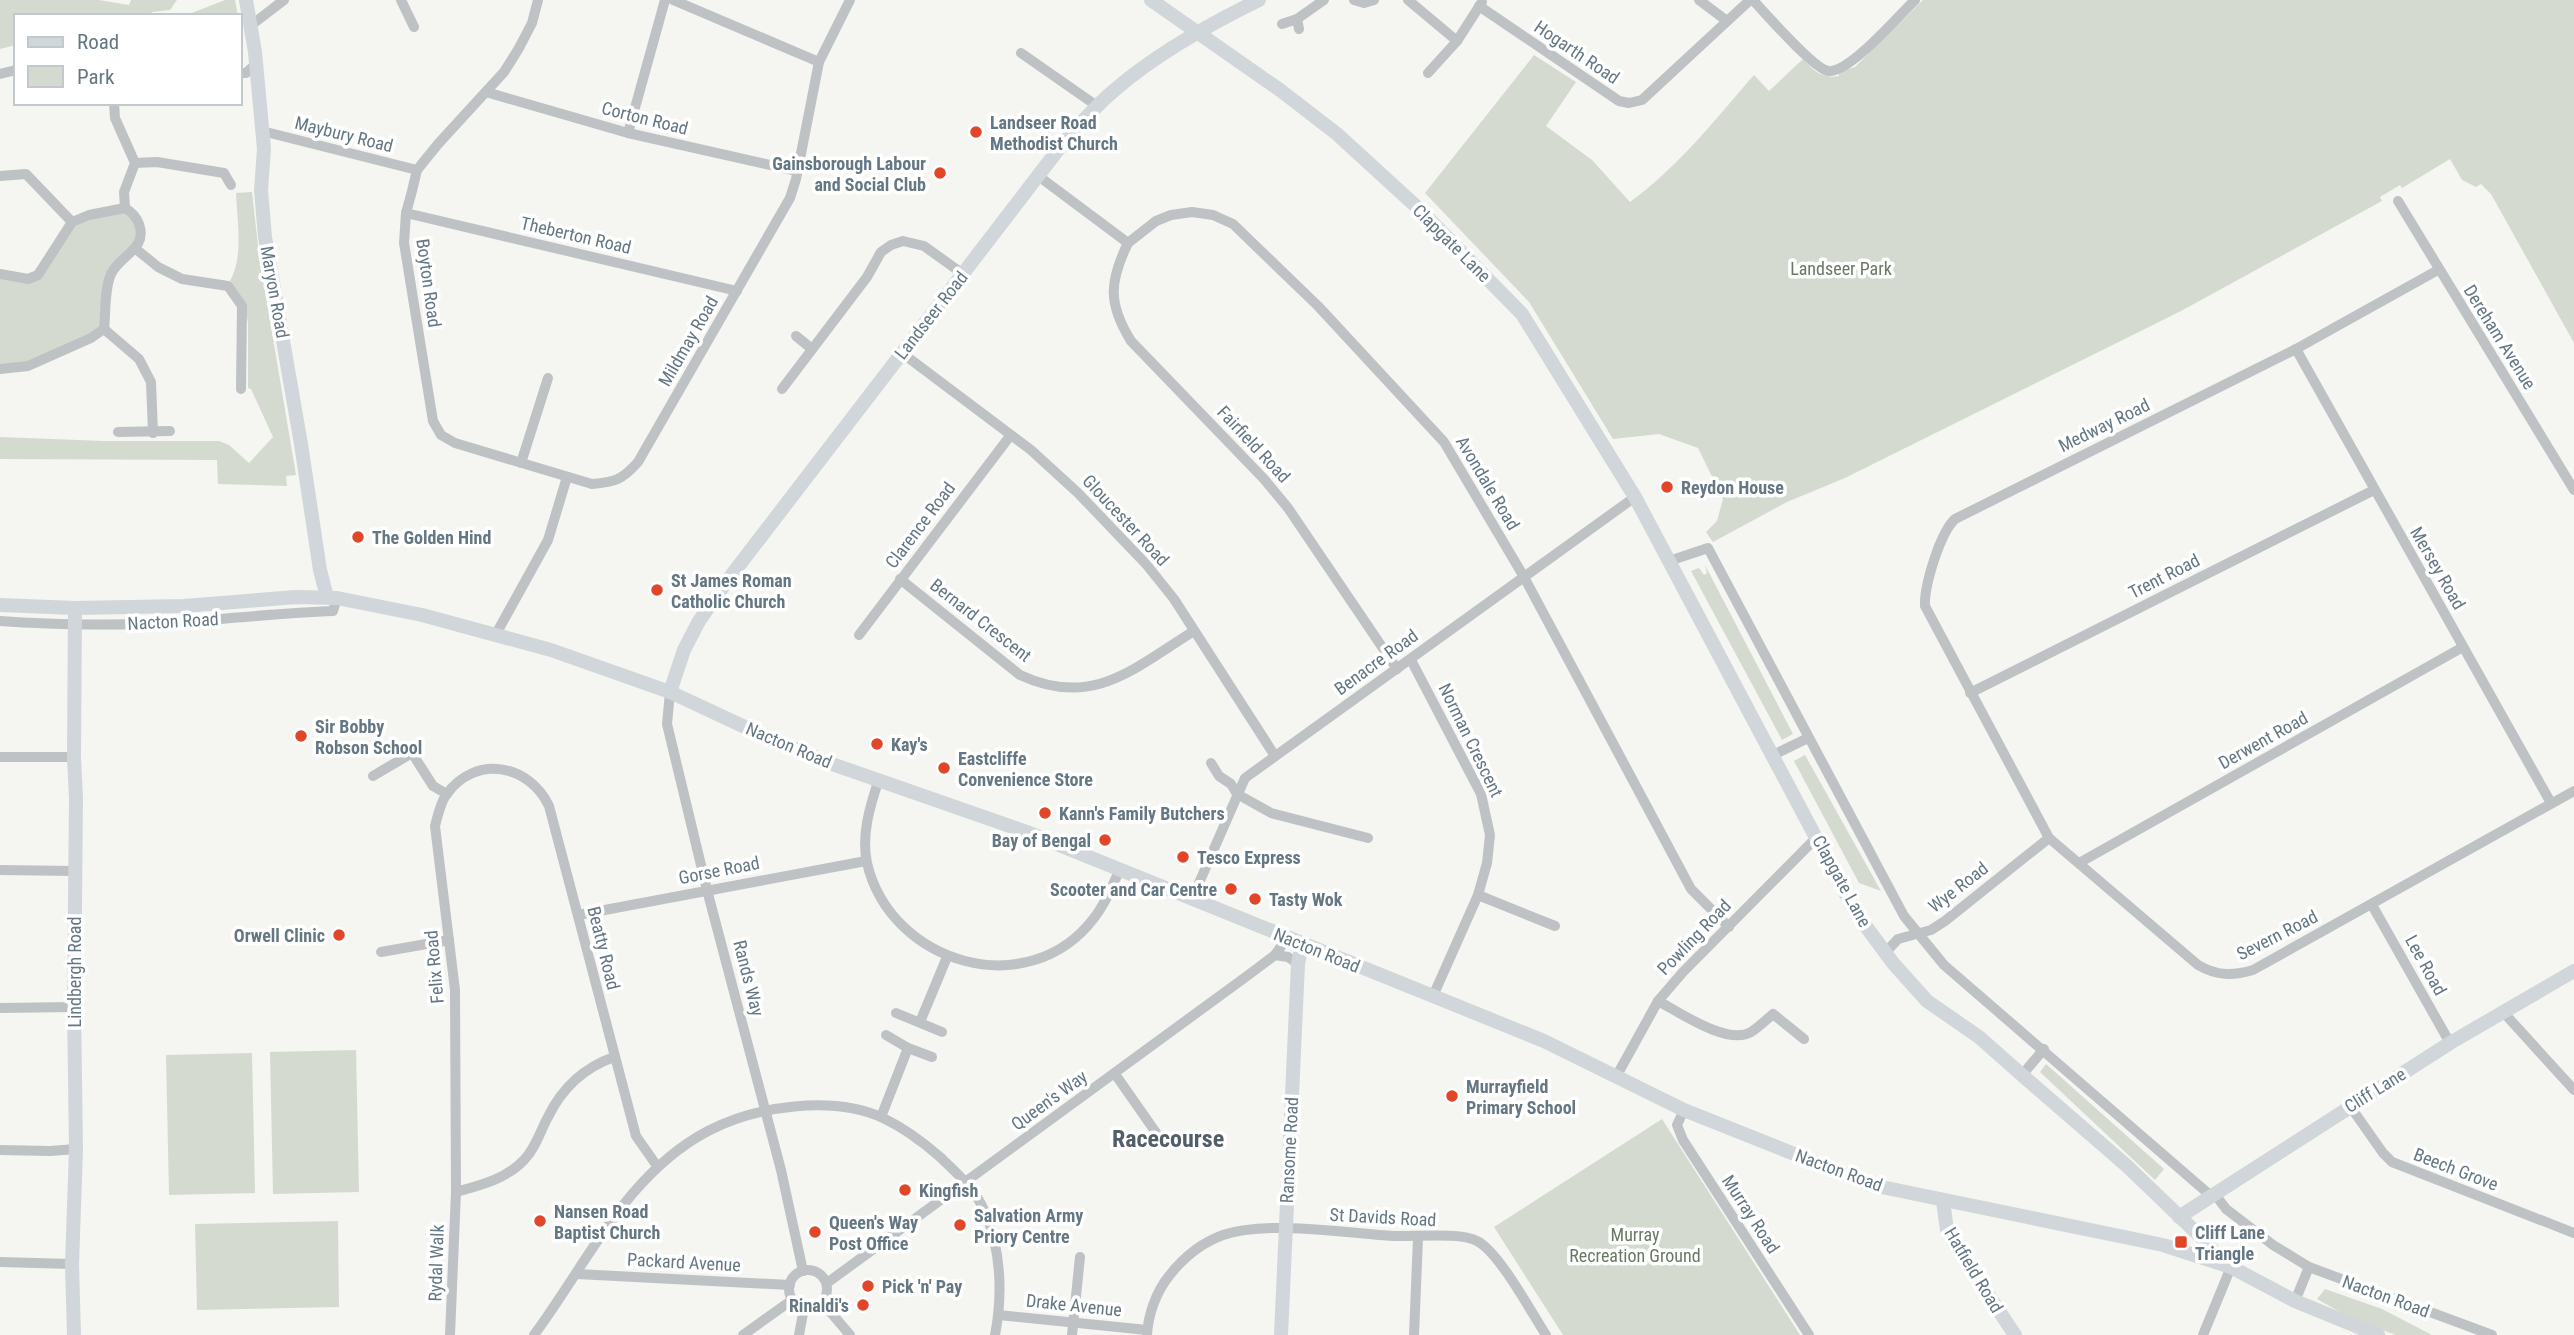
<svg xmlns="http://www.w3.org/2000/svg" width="2574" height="1335" font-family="'Roboto Condensed',sans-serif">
<rect width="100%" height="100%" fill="#f5f5f1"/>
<g fill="#d5dad1">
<path d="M 0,0 L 99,0 L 129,5 L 131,0 L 177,0 L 170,10 L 152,12 L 151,16 L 16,16 L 16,45 L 0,49 Z"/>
<path d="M 225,0 L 235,0 L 238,16 L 184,16 Z"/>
<path d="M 1923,0 L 2574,0 L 2574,343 L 2491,194 L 2481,184 L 2476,187 L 2462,180 L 2450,159 L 2402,188 L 2400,185 L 2380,197 L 2382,201 L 2181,311 L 1845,478 L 1787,502 L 1713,542 L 1706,532 L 1717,521 L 1723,499 L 1698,448 L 1659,434 L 1613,439 L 1529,302 L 1425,193 L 1534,55 L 1576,82 L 1546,126 L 1592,160 L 1630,202 C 1678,167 1714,121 1754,75 L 1769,91 L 1803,59 C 1814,71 1822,79 1839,76 L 1838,72 L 1855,67 Z"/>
<path d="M 252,192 L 259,255 L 296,475 L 286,476 L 287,486 L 218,484 L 217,460 L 0,459 L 0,437 L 104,441 L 219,441 L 229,445 L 249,463 L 273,437 L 251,389 L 248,388 L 248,323 L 245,306 L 230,281 C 244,256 237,221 236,193 Z"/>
<path d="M 131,212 L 140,239 L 110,275 L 104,329 L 28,366 L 0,369 L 0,274 L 28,279 L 72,222 Z"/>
<path d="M 1705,565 L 1793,734 L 1782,740 L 1691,571 L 1699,568 L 1704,575 L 1707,573 Z"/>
<path d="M 1805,755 L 1881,891 L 1859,883 L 1794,761 Z"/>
<path d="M 356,1050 L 359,1192 L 273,1194 L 270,1052 Z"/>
<path d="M 252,1053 L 255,1193 L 169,1195 L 166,1055 Z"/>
<path d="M 2046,1064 L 2164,1169 L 2155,1180 L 2040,1072 Z"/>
<path d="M 1662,1119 L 1800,1335 L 1563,1335 L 1494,1227 Z"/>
<path d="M 338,1221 L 339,1307 L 197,1310 L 195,1224 Z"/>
<path d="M 2325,1289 L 2382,1309 L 2432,1335 L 2396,1335 L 2356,1321 L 2317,1299 Z"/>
</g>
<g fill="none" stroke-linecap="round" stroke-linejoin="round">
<g stroke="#bec2c5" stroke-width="10">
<path d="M 401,0 L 414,27"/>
<path d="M 538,0 L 532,23 L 519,48 L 504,72 L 438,144 L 417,170 L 412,191 L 406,213 L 404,243 L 433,421 L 441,435 L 455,443 L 592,484 C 615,482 622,480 638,462 L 790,198 L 796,179 L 819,62 L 850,0"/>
<path d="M 673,0 L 819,62"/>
<path d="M 1354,0 L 1364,3 L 1374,0"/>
<path d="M 1408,0 L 1457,41"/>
<path d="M 1699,0 L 1727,21"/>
<path d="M 1753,0 C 1766,14 1813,68 1828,71 C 1849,74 1899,15 1915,0"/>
<path d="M 1479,6 L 1619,101 L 1629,103 L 1642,100 L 1750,0"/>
<path d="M 1282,24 L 1297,19"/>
<path d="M 250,26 L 284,0"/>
<path d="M 1299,29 L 1297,19 L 1324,0"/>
<path d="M 1021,53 L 1097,106"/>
<path d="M 240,73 L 246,73 L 256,64"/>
<path d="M 1428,73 L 1457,41 L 1482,2"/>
<path d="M 0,74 L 16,70"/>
<path d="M 486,92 L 628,133 L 797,171"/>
<path d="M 114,103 L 115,118 L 135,163 L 124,192 L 125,208"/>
<path d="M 262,131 L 417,170"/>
<path d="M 628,133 L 665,0"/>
<path d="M 135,163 L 157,162 L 224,173 L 231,185"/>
<path d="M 1037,175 L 1128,243 L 1156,221 L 1171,215 L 1192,212 L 1213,215 L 1233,224 L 1318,306 L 1444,442 L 1524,577 L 1691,889 L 1729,927"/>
<path d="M 0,176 L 26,174 L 72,222"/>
<path d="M 2398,201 L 2574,490"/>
<path d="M 406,213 L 737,291"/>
<path d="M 1128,243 C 1109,282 1108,304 1131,341 L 1264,479 L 1288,508 L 1397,669"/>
<path d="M 136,249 L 158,267 L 182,279 L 228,286 L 242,306 L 241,389"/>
<path d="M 2438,270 L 2296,349 L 1955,519 C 1940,533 1924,586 1925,606 L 2049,838 L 2198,965 C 2217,976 2233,976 2253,970 L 2574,791"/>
<path d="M 0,274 L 28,279 L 38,275 L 72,222 L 89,215 L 125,208 C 132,212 136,216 139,224 C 148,249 120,255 111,274 C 104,290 106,312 104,329 L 91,338 L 28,366 L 0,369"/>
<path d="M 104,329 L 139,359 L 151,382 L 153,433"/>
<path d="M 796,336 L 812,349"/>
<path d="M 2296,349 L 2551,803"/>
<path d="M 902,353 L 1031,450 L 1078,493 L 1146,564 L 1174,599 L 1275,756"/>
<path d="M 782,389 L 867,277 L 881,252 L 891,245 L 903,241 L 924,246 L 963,274"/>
<path d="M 118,432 L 170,431"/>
<path d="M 521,463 L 548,378"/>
<path d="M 1669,561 L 1708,548 L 1904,916 L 1944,965 L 2210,1195"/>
<path d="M 900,579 L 1020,675 C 1093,709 1134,668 1194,631"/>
<path d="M 0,621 C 50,625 101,625 151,624 C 212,621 272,613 333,611 L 337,598"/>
<path d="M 496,634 L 548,540 L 567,477"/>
<path d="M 859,635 L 1010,436"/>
<path d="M 1411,660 L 1481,794 L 1490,835 L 1487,863 L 1478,895 L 1433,996"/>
<path d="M 670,692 L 667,724 L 707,890 L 781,1170 L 803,1271"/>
<path d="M 1970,693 L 2374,490"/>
<path d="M 1773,755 L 1808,738"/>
<path d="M 0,757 L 74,757"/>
<path d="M 1211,763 L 1219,776 L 1231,784 L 1237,794 L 1271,813 L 1368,838"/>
<path d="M 373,776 L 412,753 L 433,786 L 447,794"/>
<path d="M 879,779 C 870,806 861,835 867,863 C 891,965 1029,1004 1094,918 C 1105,904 1112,887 1119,871"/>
<path d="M 2079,863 L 2463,647"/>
<path d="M 0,870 L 74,871"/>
<path d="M 1478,895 L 1555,926"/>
<path d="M 1192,899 L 1245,778 L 1635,497"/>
<path d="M 2372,905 L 2450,1043"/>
<path d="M 578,915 L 866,861"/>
<path d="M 381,952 L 449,940"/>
<path d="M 1885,953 L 1898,939 L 1931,930 L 1945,921 L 2049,838"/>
<path d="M 1275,955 L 1288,957 L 1298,964"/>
<path d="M 1658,1001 C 1679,1012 1728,1046 1751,1032 C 1759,1027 1766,1020 1773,1014 L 1804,1039"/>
<path d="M 0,1008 L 74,1007"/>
<path d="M 896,1013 L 942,1032"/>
<path d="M 2504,1013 L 2574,1090"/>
<path d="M 920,1022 L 947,957"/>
<path d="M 908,1048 L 932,1057"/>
<path d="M 1115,1074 L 1157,1134"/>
<path d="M 2022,1075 L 2044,1049"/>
<path d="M 1616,1077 L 1658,1001 L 1683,972 L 1817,837"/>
<path d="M 2350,1106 L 2383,1153 L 2392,1162 L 2574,1233"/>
<path d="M 1684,1110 L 1677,1125 L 1683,1140 L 1809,1335"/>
<path d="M 881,1117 L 908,1048 L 886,1035"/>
<path d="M 0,1150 L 50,1151 L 76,1149"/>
<path d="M 456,1192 C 481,1185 506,1179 524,1160 C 536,1148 540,1131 548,1117 C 562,1088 583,1068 614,1057"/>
<path d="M 2214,1193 L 2226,1209 L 2273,1245 L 2309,1267 L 2492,1335"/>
<path d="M 0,1262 L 72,1264"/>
<circle cx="808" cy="1289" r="19"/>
<path d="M 577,1274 L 790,1285"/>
<path d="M 827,1283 L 1247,976 L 1275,955 L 1287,938"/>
<path d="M 2295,1301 L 2309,1267"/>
<path d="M 822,1302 L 850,1335"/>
<path d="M 999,1315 L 1147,1330"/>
<path d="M 450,1335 L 456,1192 L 455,990 L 435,826 C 438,815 440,804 446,795 C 475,754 529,764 549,806 L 636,1136 L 657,1166"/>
<path d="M 534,1335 C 587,1264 626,1174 708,1131 C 756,1106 832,1095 883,1118 C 904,1128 923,1142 940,1157 C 957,1173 974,1188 984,1210 C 1001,1248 1003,1294 995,1335"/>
<path d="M 743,1335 L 792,1300"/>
<path d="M 799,1335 L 804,1308"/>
<path d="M 1072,1335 L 1080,1257"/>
<path d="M 1147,1335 C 1148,1315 1156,1292 1169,1276 C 1183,1258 1201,1243 1223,1235 C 1267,1220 1346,1233 1393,1236 C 1414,1237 1461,1232 1477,1241 C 1499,1252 1531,1312 1546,1335"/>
<path d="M 1414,1335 L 1418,1238"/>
<path d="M 2203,1335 L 2231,1267"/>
</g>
<g stroke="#d1d6da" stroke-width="14">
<path d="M 246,0 L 255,52 L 264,149 L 261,190 L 265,237 L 301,444 L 320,570 L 327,597"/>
<path d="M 1151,0 L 1280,90 L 1337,134 L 1419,209 L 1522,314 L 1635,497 L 1856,913 L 1893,963 L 1927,1001 L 1979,1037 L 2022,1075 L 2127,1166 L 2205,1241 L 2212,1249 L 2217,1262"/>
<path d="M 0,605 L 75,608 L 184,606 L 296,597 L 337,598 L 422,615 L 551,650 L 670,692 L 764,736 L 829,763 L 1027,832 L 1433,996 L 1544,1041 L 1684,1110 L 1872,1185 L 2163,1245 L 2231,1267 L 2295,1301 L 2378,1335"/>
<path d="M 670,692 L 684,650 L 699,621 L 727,581 L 1064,142 C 1081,123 1097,104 1117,88 C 1159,52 1210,24 1259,0"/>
<path d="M 1943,1201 L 1947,1230 L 1954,1243 L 2015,1335"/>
<path d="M 2179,1217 L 2450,1043 L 2574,971"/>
<path d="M 74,1335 L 72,1264 L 76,1149 L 74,1007 L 76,798 L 74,757 L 75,608"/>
<path d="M 1281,1335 L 1298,964 L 1302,944"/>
</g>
</g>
<g fill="#e04627" stroke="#fff" stroke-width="2.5">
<circle cx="976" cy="132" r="7"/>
<circle cx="940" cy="173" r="7"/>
<circle cx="1667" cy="487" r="7"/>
<circle cx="358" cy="537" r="7"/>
<circle cx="657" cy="590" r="7"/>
<circle cx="301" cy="736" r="7"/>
<circle cx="877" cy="744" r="7"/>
<circle cx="944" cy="768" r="7"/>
<circle cx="1045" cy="813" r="7"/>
<circle cx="1105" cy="840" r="7"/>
<circle cx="1183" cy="857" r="7"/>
<circle cx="1231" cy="889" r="7"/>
<circle cx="1255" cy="899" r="7"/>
<circle cx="339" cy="935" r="7"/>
<circle cx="1452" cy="1096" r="7"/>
<circle cx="905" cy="1190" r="7"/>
<circle cx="540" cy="1221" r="7"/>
<circle cx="960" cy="1225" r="7"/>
<circle cx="815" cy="1232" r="7"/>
<rect x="2174" y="1235" width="14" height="14" rx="3.5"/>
<circle cx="868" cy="1286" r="7"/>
<circle cx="863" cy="1305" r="7"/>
</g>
<g text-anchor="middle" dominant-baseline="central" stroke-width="7" stroke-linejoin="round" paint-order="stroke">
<g font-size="18" fill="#647782" stroke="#fff">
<text transform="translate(1577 52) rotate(34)">Hogarth Road</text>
<text transform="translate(645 118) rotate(14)">Corton Road</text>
<text transform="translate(344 134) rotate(14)">Maybury Road</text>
<text transform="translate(576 235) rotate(13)">Theberton Road</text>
<text transform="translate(1452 243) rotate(45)">Clapgate Lane</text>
<text transform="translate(429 283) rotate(82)">Boyton Road</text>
<text transform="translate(275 292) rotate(80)">Maryon Road</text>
<text transform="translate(931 315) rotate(-52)">Landseer Road</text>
<text transform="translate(2500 337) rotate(58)">Dereham Avenue</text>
<text transform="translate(688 341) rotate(-60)">Mildmay Road</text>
<text transform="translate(2104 425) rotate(-26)">Medway Road</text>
<text transform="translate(1254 444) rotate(47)">Fairfield Road</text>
<text transform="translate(1488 483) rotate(59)">Avondale Road</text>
<text transform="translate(1126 520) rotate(47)">Gloucester Road</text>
<text transform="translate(920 525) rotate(-53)">Clarence Road</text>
<text transform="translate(2438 568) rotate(60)">Mersey Road</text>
<text transform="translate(2164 576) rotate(-27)">Trent Road</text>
<text transform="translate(981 620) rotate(38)">Bernard Crescent</text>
<text transform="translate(173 621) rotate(-3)">Nacton Road</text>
<text transform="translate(1376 662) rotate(-36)">Benacre Road</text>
<text transform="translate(1471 740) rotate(64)">Norman Crescent</text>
<text transform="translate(2263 740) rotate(-29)">Derwent Road</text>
<text transform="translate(789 745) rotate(23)">Nacton Road</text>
<text transform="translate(719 870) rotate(-11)">Gorse Road</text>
<text transform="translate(1842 881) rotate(61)">Clapgate Lane</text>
<text transform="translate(1958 887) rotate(-38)">Wye Road</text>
<text transform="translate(2277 935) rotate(-27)">Severn Road</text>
<text transform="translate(1694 937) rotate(-46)">Powling Road</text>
<text transform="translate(604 948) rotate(76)">Beatty Road</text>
<text transform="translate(1317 950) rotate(22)">Nacton Road</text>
<text transform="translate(2426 965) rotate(61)">Lee Road</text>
<text transform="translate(434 967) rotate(-95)">Felix Road</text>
<text transform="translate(74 972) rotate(-90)">Lindbergh Road</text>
<text transform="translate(749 978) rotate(76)">Rands Way</text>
<text transform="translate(2375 1090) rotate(-32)">Cliff Lane</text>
<text transform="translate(1049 1100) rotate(-36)">Queen's Way</text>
<text transform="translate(1289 1150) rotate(-87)">Ransome Road</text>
<text transform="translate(2456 1169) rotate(21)">Beech Grove</text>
<text transform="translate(1839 1170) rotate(20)">Nacton Road</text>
<text transform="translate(1751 1214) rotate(57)">Murray Road</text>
<text transform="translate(1383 1217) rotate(3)">St Davids Road</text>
<text transform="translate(684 1262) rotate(3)">Packard Avenue</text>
<text transform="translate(436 1263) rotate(-88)">Rydal Walk</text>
<text transform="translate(1974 1270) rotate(59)">Hatfield Road</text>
<text transform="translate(2386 1296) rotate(20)">Nacton Road</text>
<text transform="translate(1074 1305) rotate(6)">Drake Avenue</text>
</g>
<g font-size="18" font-weight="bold" fill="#647782" stroke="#fff" text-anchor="start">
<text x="990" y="122">Landseer Road<tspan x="990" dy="21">Methodist Church</tspan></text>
<text x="926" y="163" text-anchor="end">Gainsborough Labour<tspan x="926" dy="21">and Social Club</tspan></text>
<text x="1681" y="487">Reydon House</text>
<text x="372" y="537">The Golden Hind</text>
<text x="671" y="580">St James Roman<tspan x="671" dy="21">Catholic Church</tspan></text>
<text x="315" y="726">Sir Bobby<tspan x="315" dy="21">Robson School</tspan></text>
<text x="891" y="744">Kay's</text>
<text x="958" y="758">Eastcliffe<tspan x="958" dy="21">Convenience Store</tspan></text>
<text x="1059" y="813">Kann's Family Butchers</text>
<text x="1091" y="840" text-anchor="end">Bay of Bengal</text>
<text x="1197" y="857">Tesco Express</text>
<text x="1217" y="889" text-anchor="end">Scooter and Car Centre</text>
<text x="1269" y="899">Tasty Wok</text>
<text x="325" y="935" text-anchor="end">Orwell Clinic</text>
<text x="1466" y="1086">Murrayfield<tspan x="1466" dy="21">Primary School</tspan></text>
<text x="919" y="1190">Kingfish</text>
<text x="554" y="1211">Nansen Road<tspan x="554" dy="21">Baptist Church</tspan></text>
<text x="974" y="1215">Salvation Army<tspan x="974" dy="21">Priory Centre</tspan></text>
<text x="829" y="1222">Queen's Way<tspan x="829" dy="21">Post Office</tspan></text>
<text x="2195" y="1232">Cliff Lane<tspan x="2195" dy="21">Triangle</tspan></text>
<text x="882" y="1286">Pick 'n' Pay</text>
<text x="849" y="1305" text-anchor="end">Rinaldi's</text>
</g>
<g font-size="18" fill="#697963" stroke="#fff">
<text x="1841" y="268">Landseer Park</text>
<text x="1635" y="1234">Murray<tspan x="1635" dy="21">Recreation Ground</tspan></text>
</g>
<g font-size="24" font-weight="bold" fill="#525f67" stroke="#fff">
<text x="1168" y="1139">Racecourse</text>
</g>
</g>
<rect x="14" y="14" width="228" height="91" fill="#ffffff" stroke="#c1c9cd" stroke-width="2"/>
<rect x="28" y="37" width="35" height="10" fill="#d1d6da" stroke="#c1c9cd" stroke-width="2"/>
<text x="77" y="49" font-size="21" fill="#647782">Road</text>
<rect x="28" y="66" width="35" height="21" fill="#d5dad1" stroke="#c1c9cd" stroke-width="2"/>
<text x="77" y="84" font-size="21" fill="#647782">Park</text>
</svg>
